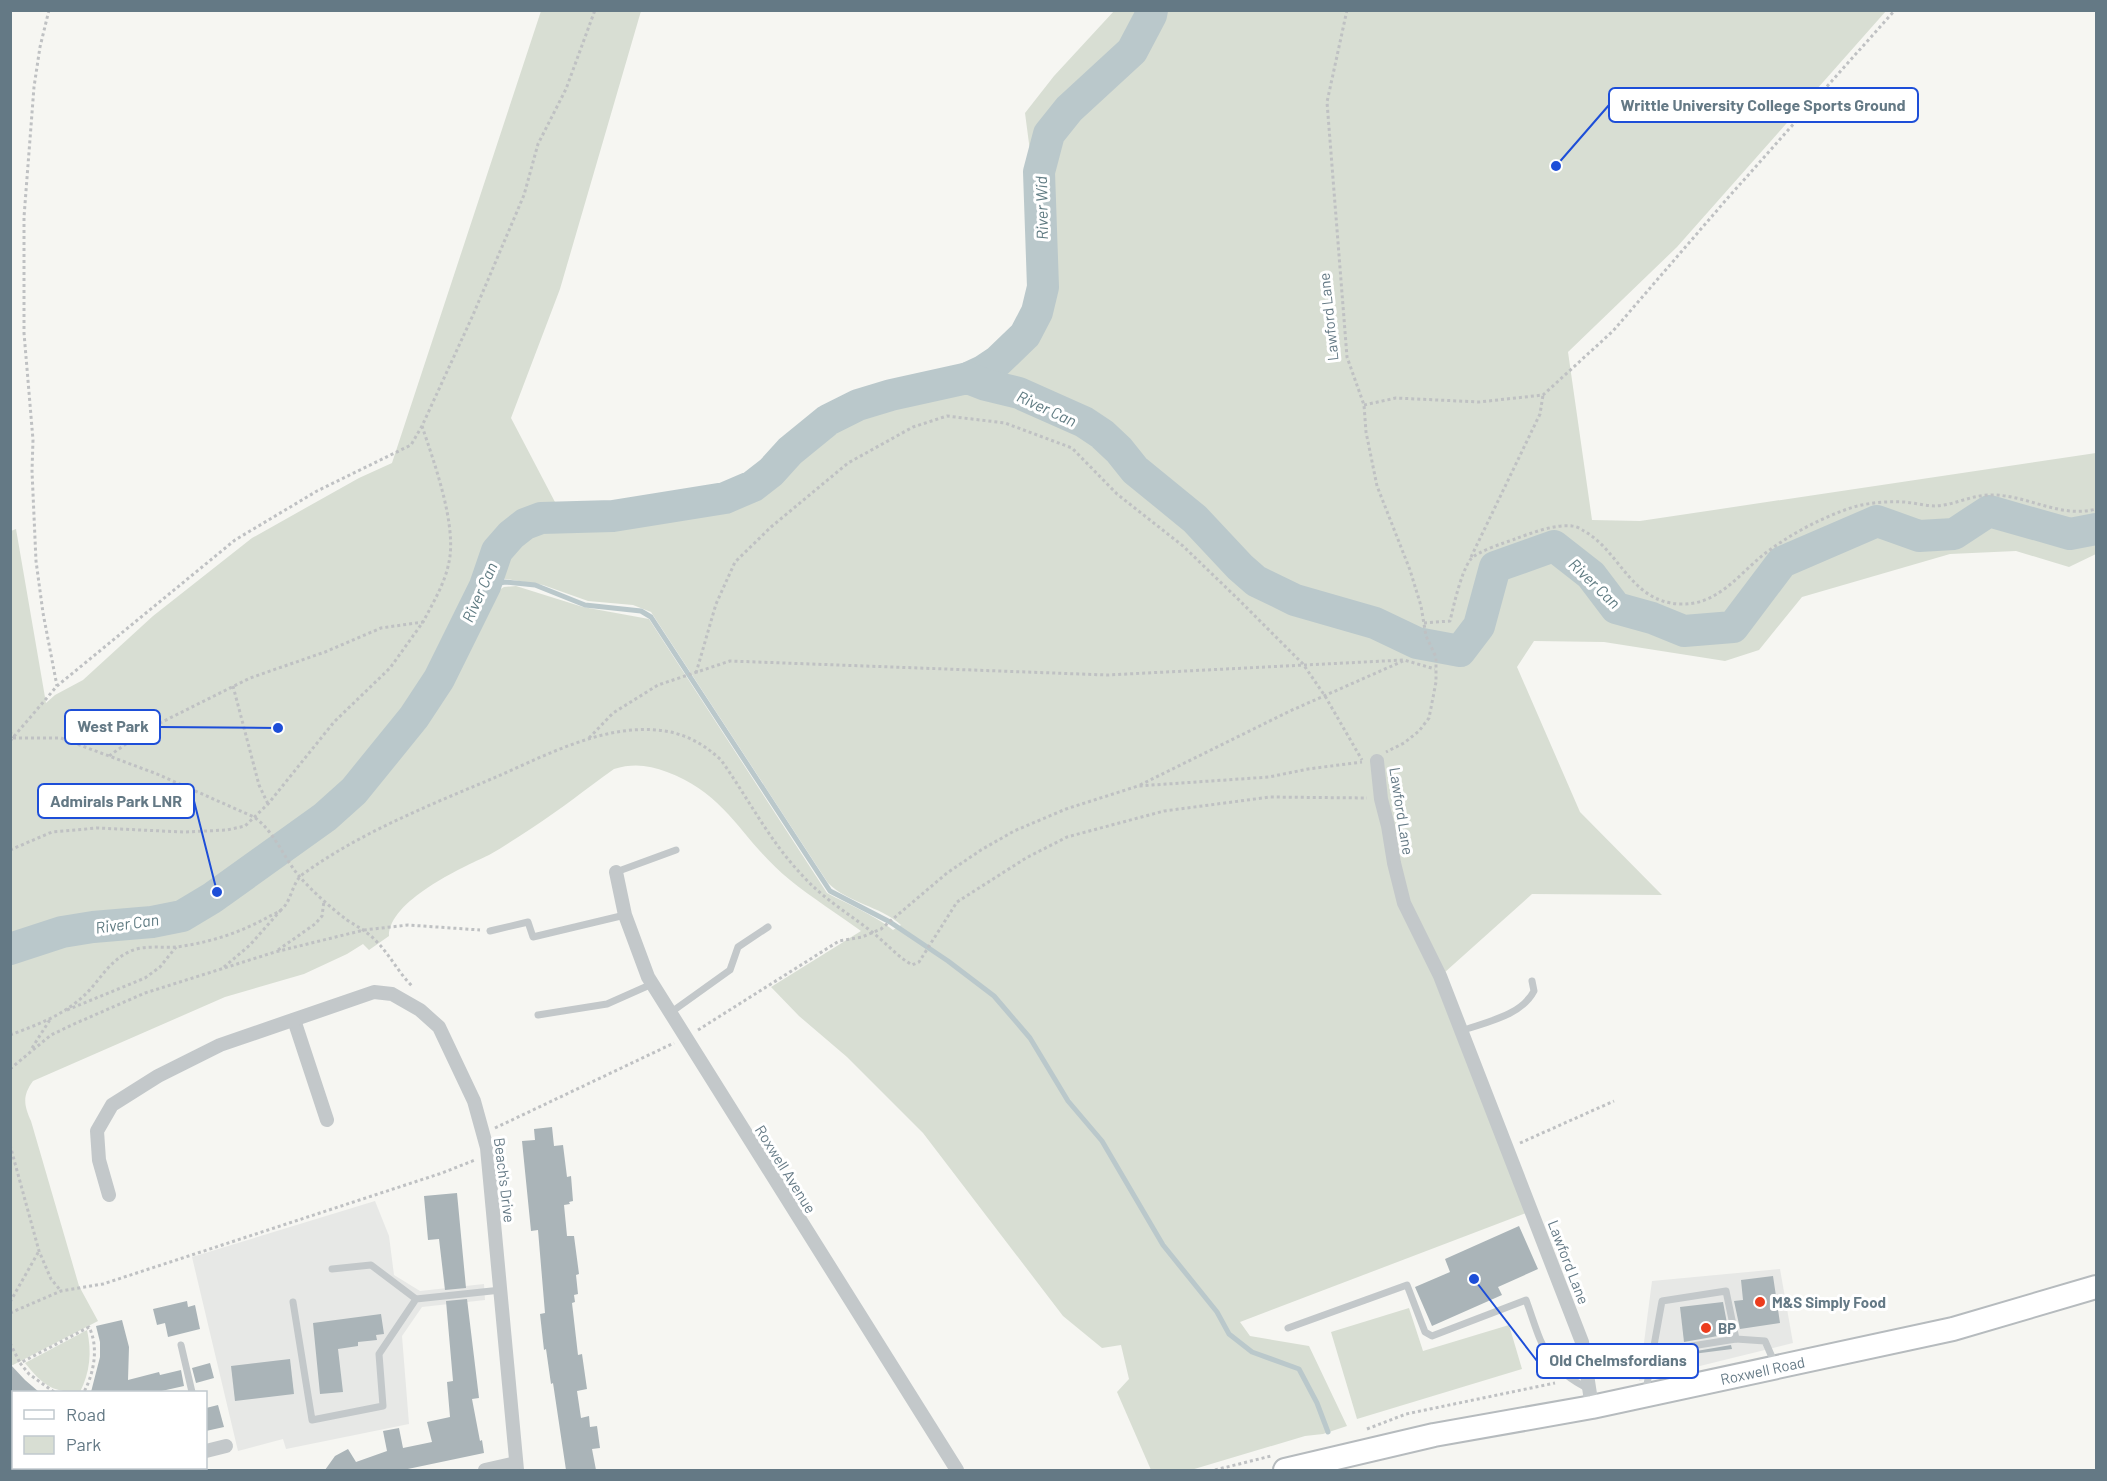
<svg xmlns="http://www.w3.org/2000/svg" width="2107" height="1481" font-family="Barlow,sans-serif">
<rect width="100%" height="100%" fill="#f6f6f2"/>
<g fill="#e7e8e6">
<path d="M 375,1201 L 389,1236 L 394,1275 L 420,1291 L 484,1284 L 485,1300 L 422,1307 L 402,1336 L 409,1424 L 286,1449 L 283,1439 L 238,1451 L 192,1257 Z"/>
<path d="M 1780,1269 L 1793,1343 L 1639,1381 L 1652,1281 Z"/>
</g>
<g fill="#d8ded3" fill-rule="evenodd">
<path d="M 541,11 L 641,11 L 560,289 L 511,418 L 556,504 L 615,506 L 659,501 L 711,491 L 743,479 L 755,471 L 789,439 L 819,416 L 849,399 L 880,388 L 968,368 L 993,357 L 1008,340 L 1029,310 L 1036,289 L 1037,265 L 1033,174 L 1025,113 L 1054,76 L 1114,11 L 1886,11 L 1677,247 L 1568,352 L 1592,520 L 1640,521 L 2096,453 L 2096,554 L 2069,567 L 2016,551 L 1950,554 L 1802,597 L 1759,650 L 1725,661 L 1604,642 L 1534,641 L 1517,667 L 1580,812 L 1662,895 L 1532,894 L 1435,981 L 1526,1213 L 1240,1322 L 1250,1336 L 1309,1346 L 1347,1426 L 1323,1434 L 1305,1436 L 1191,1470 L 1151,1470 L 1117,1392 L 1129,1379 L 1121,1345 L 1102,1348 L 1063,1316 L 923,1133 L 847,1057 L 799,1016 L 771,987 L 861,931 C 838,914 812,898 790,880 C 743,843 729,795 667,772 C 649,765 633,763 614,769 C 587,788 560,810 532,828 C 518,837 503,847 489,855 C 461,868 389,901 389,936 L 369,950 L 363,944 L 347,954 L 304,974 L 225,997 L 33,1081 C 22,1096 24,1105 31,1121 L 79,1286 L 98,1321 L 11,1366 L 11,531 L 16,529 L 46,703 L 55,695 L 83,680 L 153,616 L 252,538 L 359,478 L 392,463 ZM 538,505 L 555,505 L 558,528 C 525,530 508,544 498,575 L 500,578 L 543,585 L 588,601 L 633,605 L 651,612 L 828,883 C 848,903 880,906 901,925 L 893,930 C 873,914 849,905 827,893 L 649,619 L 583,607 L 516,586 L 504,587 L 494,593 L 476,584 C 488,545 498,522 538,505 Z"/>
<path d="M 1409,1308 L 1423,1351 L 1509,1325 L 1522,1369 L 1357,1419 L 1331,1332 Z"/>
<path d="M 87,1330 C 92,1352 90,1372 80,1392 C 52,1393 42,1384 25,1363 Z"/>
</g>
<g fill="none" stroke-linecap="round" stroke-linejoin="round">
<path stroke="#bac8cb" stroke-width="5" d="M 485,586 L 505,582 L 535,585 L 585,605 L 641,611 L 651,617 L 830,891 L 890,922 L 948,961 L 994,996 L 1030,1038 L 1068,1101 L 1102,1141 L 1163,1245 L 1217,1312 L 1229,1334 L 1252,1352 L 1299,1369 L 1317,1403 L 1328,1432"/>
<g stroke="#bac8cb" stroke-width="32">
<path d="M 968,378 L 983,371 L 998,361 L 1025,335 L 1037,312 L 1043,287 L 1039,172 L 1049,134 L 1069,109 L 1132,51 L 1151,15 L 1152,10"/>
<path d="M 10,949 L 62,932 L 93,927 L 152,922 L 182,916 L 212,898 L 325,817 L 354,791 L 414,717 L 439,679 L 485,586 L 497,551 L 511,535 L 525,524 L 541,518 L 613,516 L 725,498 L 753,486 L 771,472 L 790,451 L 828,420 L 858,405 L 891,395 L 968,378 L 986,385 L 1019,393 L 1084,422 L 1102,434 L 1119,450 L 1135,470 L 1195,519 L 1240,567 L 1256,581 L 1295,600 L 1375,623 L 1417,643 L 1460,651 L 1479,626 L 1495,567 L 1554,546 L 1591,575 L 1616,608 L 1652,618 L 1684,631 L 1733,627 L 1782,562 L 1877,521 L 1919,536 L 1954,534 L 1989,511 L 2070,534 L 2096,529"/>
</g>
</g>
<g fill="#aab4b8">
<path d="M 552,1127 L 554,1146 L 563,1145 L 567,1177 L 571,1176 L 573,1201 L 569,1202 L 570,1204 L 564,1205 L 567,1236 L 574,1236 L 579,1274 L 576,1275 L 578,1294 L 574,1295 L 575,1302 L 572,1303 L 578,1355 L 582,1354 L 587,1389 L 577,1391 L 581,1418 L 589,1416 L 590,1427 L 597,1426 L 600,1448 L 592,1449 L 596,1470 L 566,1470 L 553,1383 L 551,1384 L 546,1349 L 544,1350 L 540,1314 L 545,1313 L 538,1230 L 531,1231 L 522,1141 L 535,1140 L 534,1129 Z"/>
<path d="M 457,1193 L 466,1288 L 445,1290 L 439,1239 L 428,1240 L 424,1196 Z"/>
<path d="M 1519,1226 L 1538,1269 L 1498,1287 L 1502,1295 L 1432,1326 L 1415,1287 L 1450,1272 L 1445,1259 Z"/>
<path d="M 1773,1276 L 1780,1323 L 1740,1329 L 1734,1301 L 1743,1300 L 1741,1280 Z"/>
<path d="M 467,1299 L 479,1398 L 472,1399 L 480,1441 L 482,1440 L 484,1453 L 403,1470 L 325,1470 L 335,1456 L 348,1449 L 356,1462 L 387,1451 L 383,1431 L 399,1428 L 403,1448 L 432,1442 L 427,1422 L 450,1417 L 447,1382 L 453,1381 L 446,1301 Z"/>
<path d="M 187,1301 L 188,1307 L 195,1305 L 200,1329 L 168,1337 L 165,1323 L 157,1325 L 153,1309 Z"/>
<path d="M 1723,1302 L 1729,1334 L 1684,1342 L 1680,1307 Z"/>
<path d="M 381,1314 L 384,1334 L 376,1335 L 377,1340 L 358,1342 L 358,1346 L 338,1349 L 343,1392 L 320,1394 L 313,1323 Z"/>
<path d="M 122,1320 L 129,1347 L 128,1380 L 159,1372 L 160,1375 L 181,1370 L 184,1386 L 157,1392 L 91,1392 L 100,1357 L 100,1342 L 96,1326 Z"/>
<path d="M 1731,1345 L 1732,1349 L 1685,1355 L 1685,1353 Z"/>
<path d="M 290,1359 L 294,1394 L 235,1401 L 231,1366 Z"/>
<path d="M 210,1363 L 214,1378 L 196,1383 L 192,1368 Z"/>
<path d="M 10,1364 L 25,1380 L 39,1392 L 10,1392 Z"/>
<path d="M 218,1405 L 224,1427 L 206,1431 L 206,1408 Z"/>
</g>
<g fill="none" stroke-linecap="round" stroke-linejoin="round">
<g stroke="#b6bbbe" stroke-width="26">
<g id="primary">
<path id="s1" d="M 1285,1470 L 1434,1435 L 1592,1407 L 1953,1329 L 2096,1287"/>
</g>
</g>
<g stroke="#bfc1c3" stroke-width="3" stroke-dasharray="3 3" stroke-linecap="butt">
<path d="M 49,10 L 40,47 L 34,87 L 24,217 L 24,333 L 33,440 L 32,471 L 36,561 L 43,613 L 57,686"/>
<path d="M 1347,10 L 1327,102 L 1347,357 L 1364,405 L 1366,432 L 1377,486 L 1410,570 L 1421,606 L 1426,636 L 1436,657 L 1436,682 L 1429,718 L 1419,731 L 1404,743 L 1386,752"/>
<path d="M 1364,405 L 1396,398 L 1479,402 L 1543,395 L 1613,331 L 1726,200 L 1895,10"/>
<path d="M 422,426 C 434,462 457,525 449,562 C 445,583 433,603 423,622"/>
<path d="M 1471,557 L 1540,414 L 1543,395"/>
<path d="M 1424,623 L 1450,621 C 1454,604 1461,573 1470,560 C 1477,551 1504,543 1515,539 C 1531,533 1555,524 1572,526 C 1576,526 1581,529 1584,531 C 1620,551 1630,601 1679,604 C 1717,606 1737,576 1763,555 C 1786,537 1815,521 1842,511 C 1862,503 1883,501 1904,502 C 1915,503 1926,506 1936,506 C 1954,505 1972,495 1990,495 C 2026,494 2060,519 2096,509"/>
<path d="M 696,673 L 716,604 L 735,562 L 771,527 L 848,463 L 913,427 L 947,416 L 1005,423 L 1072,448 L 1117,494 L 1183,546 L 1237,598 L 1303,664 L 1325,696 L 1362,760"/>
<path d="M 233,686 L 259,785 L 268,804"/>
<path d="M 10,731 L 13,738"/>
<path d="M 13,738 L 61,738 L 157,774 L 254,817 C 275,832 283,857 299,876 C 312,891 331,908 347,920 C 358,927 368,932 377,942 C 390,955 398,972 412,986"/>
<path d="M 589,738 L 613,713 L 658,685 L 730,661 L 1107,675 L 1404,660 L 1435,669"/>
<path d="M 10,741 L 57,686 L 235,540 L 317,491 L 411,445 L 422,426 L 473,315 L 524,195 L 538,144 L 566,89 L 595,10"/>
<path d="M 1140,785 L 1290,711 L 1403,661"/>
<path d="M 10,850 L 52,832 L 97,828 L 184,832 L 227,830 L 245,826 L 268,804 L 334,722 L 390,668 L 423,622 L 381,628 L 325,652 L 250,678 L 144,731 L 109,756"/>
<path d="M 278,950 L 315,924 L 322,916 L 324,901"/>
<path d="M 224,967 L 250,945 L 281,910"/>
<path d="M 67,1010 L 145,978 L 160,967 L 176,947"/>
<path d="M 698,1030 L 839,941 L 862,937 L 881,929 L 947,873 L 981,850 L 1014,831 L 1066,809 L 1138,786 L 1269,777 L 1308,769 L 1362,762"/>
<path d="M 10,1035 C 34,1026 59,1017 79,1000 C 99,984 107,961 131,951 C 144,945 162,948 176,947 C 209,943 242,932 270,916 C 274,914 279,912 282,909 C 292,900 292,882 303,874 C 360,833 425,807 489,780 C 541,758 599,725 657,730 C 682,732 703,743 721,760 C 748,798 769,840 801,874 C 822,898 848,913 872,932 C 886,943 897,956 912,965 L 919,962 L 957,902 L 1026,858 L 1067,837 L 1164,811 L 1270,797 L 1367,798"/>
<path d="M 32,1048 L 51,1018"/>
<path d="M 10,1069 L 51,1035 L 74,1024 L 145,993 L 275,952 L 364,930 L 408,925 L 480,930"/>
<path d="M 495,1128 L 674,1043"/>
<path d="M 1520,1143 L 1614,1101"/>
<path d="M 10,1145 L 39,1251 L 51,1279 L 61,1291"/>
<path d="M 10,1302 L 39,1251"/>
<path d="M 10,1313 L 61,1291 L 103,1284 L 442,1173 L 475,1160"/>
<path d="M 10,1343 L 20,1363"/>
<path d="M 54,1392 L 29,1374 L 20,1363 L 89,1327 C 99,1347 94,1373 84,1392"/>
<path d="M 1367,1429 L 1406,1414 L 1555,1383"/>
<path d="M 1215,1470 L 1271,1456"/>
</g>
<g stroke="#c3c8ca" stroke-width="7">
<path d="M 616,872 L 676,850"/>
<path d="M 490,931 L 528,922 L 533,937 L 625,915"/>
<path d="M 670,1013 L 730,970 L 738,947 L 768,927"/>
<path d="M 538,1015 L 607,1004 L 652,984"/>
<path d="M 1461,1031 C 1486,1022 1521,1016 1534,991 L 1532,981"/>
<path d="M 332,1269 L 371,1265 L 416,1299"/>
<path d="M 293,1302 L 312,1420 L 383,1406 L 379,1354 L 416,1299 L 501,1290"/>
<path d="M 1288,1328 L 1407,1285 L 1425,1332 L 1432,1336 L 1526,1300 C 1542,1344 1544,1367 1589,1389"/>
<path d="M 181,1345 L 192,1392"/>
<path d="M 1654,1352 L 1736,1339"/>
<path d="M 1646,1390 L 1662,1301 L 1726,1291 L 1736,1339 L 1765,1341 L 1775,1364"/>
<path d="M 90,1468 L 91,1470"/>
<path d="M 189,1468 L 190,1470"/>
</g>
<g stroke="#c3c8ca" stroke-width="14">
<path d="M 1377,761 L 1381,799 L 1388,826 L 1394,863 L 1404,903 L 1440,976 L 1582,1342 L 1592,1407"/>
<path d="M 616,872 L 625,915 L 648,977 L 957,1470"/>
<path d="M 294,1020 L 327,1120"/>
<path d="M 109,1195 L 99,1160 L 97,1131 L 112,1105 L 158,1076 L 220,1045 L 374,992 L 392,994 L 420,1010 L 439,1027 L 474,1101 L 487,1148 L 517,1470"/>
<path d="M 206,1451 L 226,1446"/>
<path d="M 163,1470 L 176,1468"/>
<path d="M 485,1470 L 516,1463"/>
</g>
<use href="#primary" stroke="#fff" stroke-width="22"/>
</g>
<g fill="#ec3c1d" stroke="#fff" stroke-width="2">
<circle cx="1760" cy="1302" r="6"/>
<circle cx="1706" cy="1328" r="6"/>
</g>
<g text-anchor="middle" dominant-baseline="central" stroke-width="6" stroke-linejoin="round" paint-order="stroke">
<g font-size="15" fill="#647985" stroke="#fff">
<text transform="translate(1328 317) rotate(-96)">Lawford Lane</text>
<text transform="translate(1402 811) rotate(81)">Lawford Lane</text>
<text transform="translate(786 1169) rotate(58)">Roxwell Avenue</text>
<text transform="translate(505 1180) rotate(83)">Beach's Drive</text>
<text transform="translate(1569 1262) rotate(69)">Lawford Lane</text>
<text stroke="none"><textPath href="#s1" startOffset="488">Roxwell Road</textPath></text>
</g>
<g font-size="15" font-weight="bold" fill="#647985" stroke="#fff" text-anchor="start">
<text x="1772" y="1302">M&amp;S Simply Food</text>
<text x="1718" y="1328">BP</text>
</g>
<g font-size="16" font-style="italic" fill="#5f7b82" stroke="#fff">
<text transform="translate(1041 208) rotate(-91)">River Wid</text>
<text transform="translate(1047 408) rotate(25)">River Can</text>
<text transform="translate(1595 583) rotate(44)">River Can</text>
<text transform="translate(479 592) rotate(-66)">River Can</text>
<text transform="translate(127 923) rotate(-8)">River Can</text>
</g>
</g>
<path fill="none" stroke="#1d4ed8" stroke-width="2" d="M1556 166L1609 105M278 728L160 727M217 892L194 801M1474 1279L1537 1361"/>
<g fill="#1d4ed8" stroke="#fff" stroke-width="2">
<circle cx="1556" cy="166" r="6"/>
<circle cx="278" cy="728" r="6"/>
<circle cx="217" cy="892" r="6"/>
<circle cx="1474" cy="1279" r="6"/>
</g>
<g fill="#fff" stroke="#1d4ed8" stroke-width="2">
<rect x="1609" y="88" width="309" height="34" rx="6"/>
<rect x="65" y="710" width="95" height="34" rx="6"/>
<rect x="38" y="784" width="156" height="34" rx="6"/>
<rect x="1537" y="1344" width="161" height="34" rx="6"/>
</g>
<g font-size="16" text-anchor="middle" font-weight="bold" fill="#647985">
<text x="1763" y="111">Writtle University College Sports Ground</text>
<text x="113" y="732">West Park</text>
<text x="116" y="807">Admirals Park LNR</text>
<text x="1618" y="1366">Old Chelmsfordians</text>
</g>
<rect width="2107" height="1481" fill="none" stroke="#647985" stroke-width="24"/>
<rect x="12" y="1391" width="195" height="78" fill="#ffffff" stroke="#c1c9ce" stroke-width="1.5"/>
<rect x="24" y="1410" width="30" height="9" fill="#ffffff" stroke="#c1c9ce" stroke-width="1.5"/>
<text x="66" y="1421" font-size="18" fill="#647985">Road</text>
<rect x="24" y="1436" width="30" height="18" fill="#d8ded3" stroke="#c1c9ce" stroke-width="1.5"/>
<text x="66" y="1451" font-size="18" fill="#647985">Park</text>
</svg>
